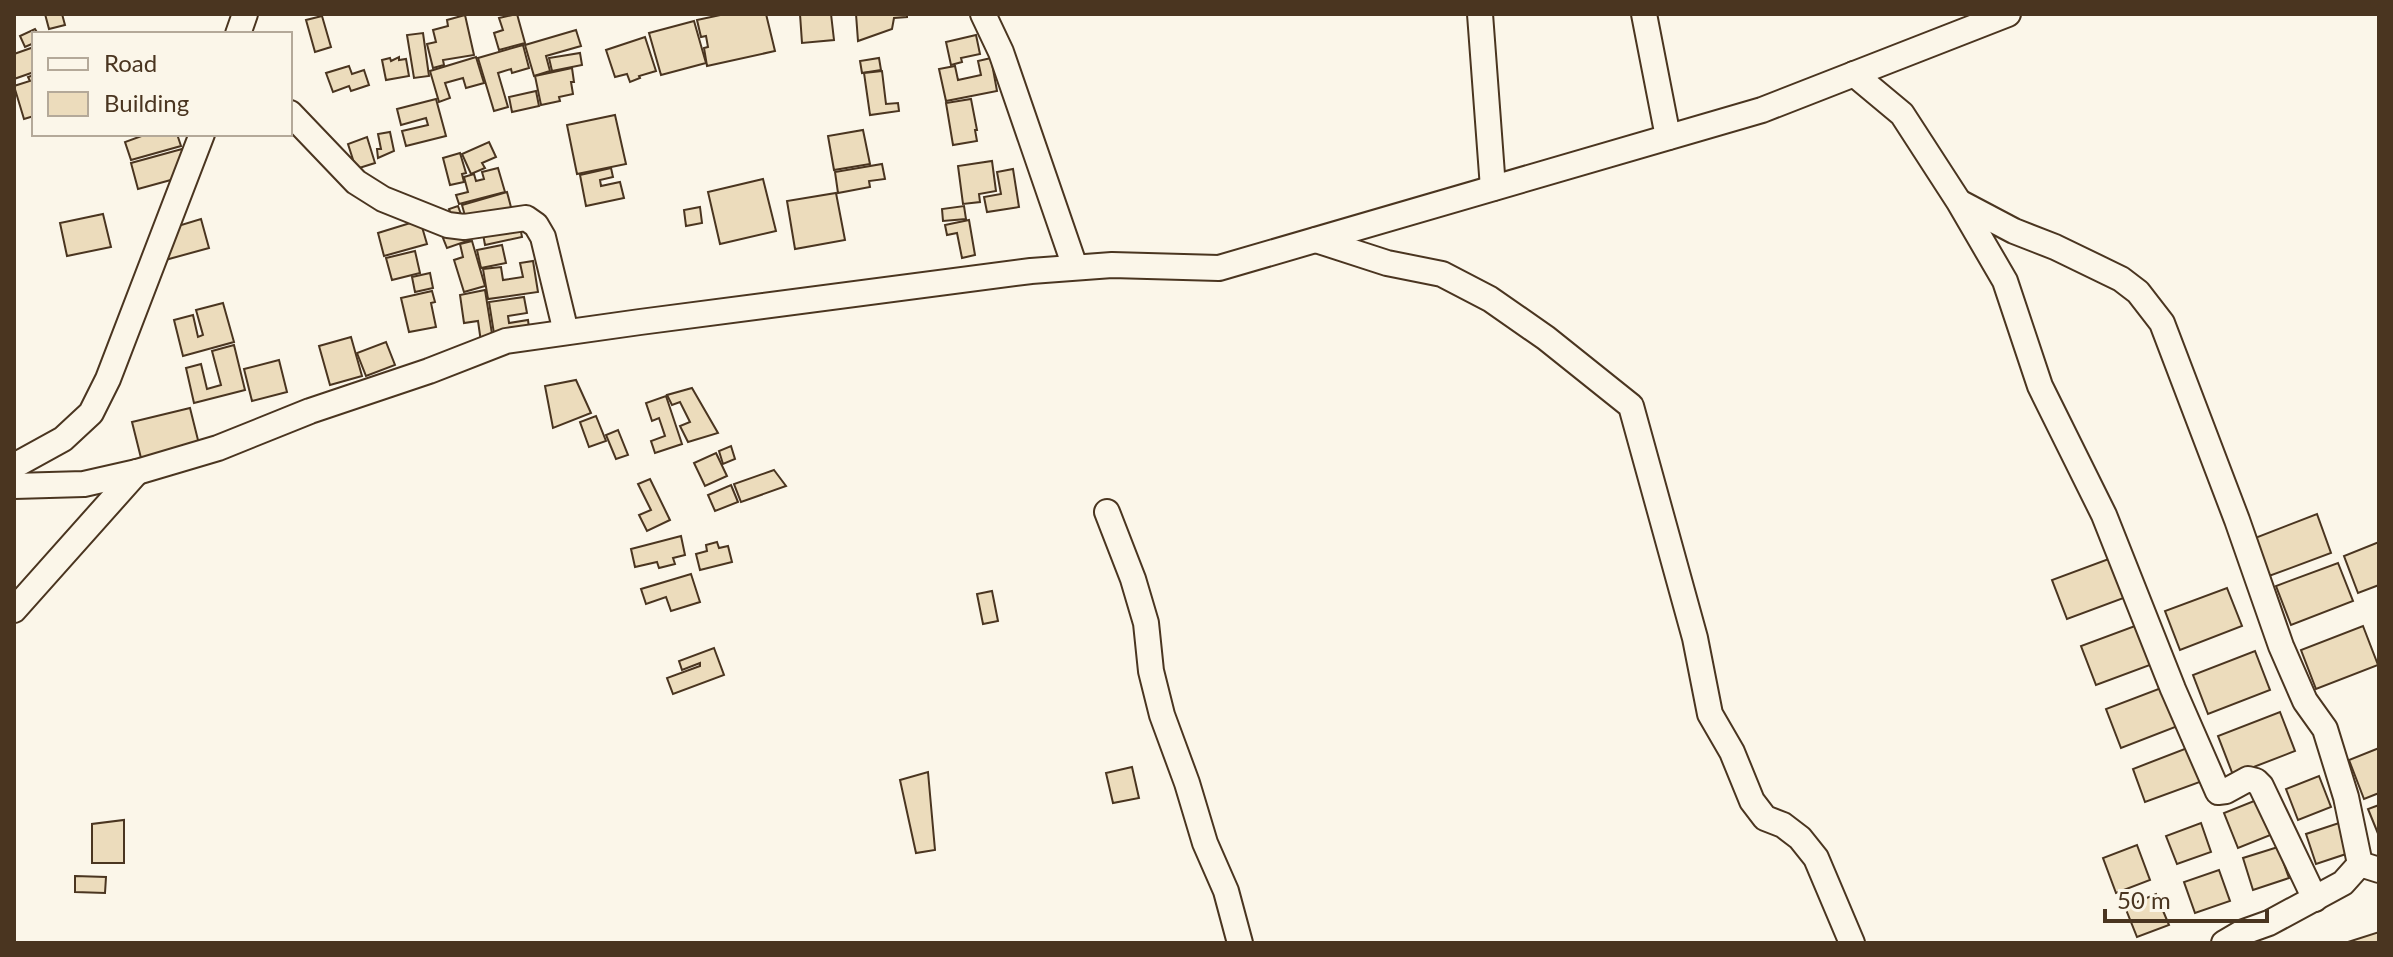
<svg xmlns="http://www.w3.org/2000/svg" width="2393" height="957" font-family="Lato,sans-serif">
<rect width="100%" height="100%" fill="#fbf6e9"/>
<g fill="#ecdcbc" stroke="#4a3520" stroke-width="2">
<path d="M 45,14 L 62,14 L 65,25 L 49,29 Z"/>
<path d="M 517,14 L 525,43 L 499,50 L 494,33 L 503,30 L 499,18 Z"/>
<path d="M 725,14 L 766,14 L 775,51 L 707,66 L 704,48 L 708,47 L 706,36 L 701,37 L 697,20 Z"/>
<path d="M 800,14 L 831,14 L 834,40 L 802,43 Z"/>
<path d="M 856,14 L 907,14 L 907,17 L 894,18 L 892,29 L 858,41 Z"/>
<path d="M 465,15 L 474,55 L 443,60 L 444,65 L 433,68 L 427,44 L 436,42 L 433,30 L 448,26 L 447,20 Z"/>
<path d="M 322,16 L 331,47 L 315,52 L 306,20 Z"/>
<path d="M 694,21 L 706,63 L 661,75 L 649,33 Z"/>
<path d="M 35,29 L 38,34 L 34,34 L 34,43 L 25,47 L 20,36 Z"/>
<path d="M 576,30 L 581,46 L 546,56 L 550,71 L 534,76 L 525,45 Z"/>
<path d="M 423,33 L 429,76 L 414,78 L 407,35 Z"/>
<path d="M 976,35 L 980,54 L 961,58 L 962,62 L 951,65 L 946,42 Z"/>
<path d="M 645,37 L 656,71 L 639,76 L 640,78 L 630,82 L 627,74 L 615,77 L 606,50 Z"/>
<path d="M 523,45 L 529,68 L 512,73 L 511,69 L 498,73 L 508,107 L 494,111 L 478,58 Z"/>
<path d="M 34,47 L 34,72 L 14,79 L 14,54 Z"/>
<path d="M 580,53 L 582,65 L 552,71 L 549,58 Z"/>
<path d="M 399,57 L 399,60 L 406,59 L 409,76 L 386,80 L 382,60 L 390,58 L 391,61 Z"/>
<path d="M 476,57 L 484,83 L 466,88 L 463,78 L 445,83 L 450,98 L 439,102 L 430,71 Z"/>
<path d="M 879,58 L 881,70 L 862,73 L 860,61 Z"/>
<path d="M 991,58 L 997,91 L 946,101 L 939,69 L 955,66 L 958,80 L 981,75 L 978,61 Z"/>
<path d="M 349,66 L 352,74 L 364,70 L 369,85 L 351,91 L 349,86 L 333,92 L 326,73 Z"/>
<path d="M 572,68 L 574,82 L 571,82 L 573,94 L 559,97 L 560,101 L 541,105 L 535,76 Z"/>
<path d="M 882,71 L 886,104 L 898,103 L 899,111 L 870,115 L 864,73 Z"/>
<path d="M 34,75 L 34,116 L 24,119 L 14,86 L 30,81 L 28,77 Z"/>
<path d="M 536,91 L 539,106 L 512,112 L 509,97 Z"/>
<path d="M 436,99 L 446,136 L 406,146 L 402,131 L 428,125 L 426,118 L 401,125 L 397,109 Z"/>
<path d="M 971,99 L 977,130 L 975,130 L 977,141 L 953,145 L 946,103 Z"/>
<path d="M 615,115 L 626,164 L 577,174 L 567,125 Z"/>
<path d="M 863,130 L 870,164 L 834,170 L 828,136 Z"/>
<path d="M 390,132 L 394,151 L 378,158 L 377,149 L 381,149 L 378,134 Z"/>
<path d="M 147,134 L 177,134 L 181,146 L 131,160 L 125,142 Z"/>
<path d="M 367,137 L 375,163 L 356,169 L 348,144 Z"/>
<path d="M 489,142 L 496,157 L 482,163 L 485,168 L 471,174 L 462,154 Z"/>
<path d="M 182,149 L 189,175 L 138,189 L 131,163 Z"/>
<path d="M 460,153 L 466,173 L 462,174 L 464,182 L 450,185 L 443,158 Z"/>
<path d="M 992,161 L 996,191 L 979,194 L 980,202 L 963,204 L 958,166 Z"/>
<path d="M 882,164 L 885,179 L 869,181 L 870,187 L 838,193 L 835,172 Z"/>
<path d="M 498,168 L 505,192 L 459,204 L 456,195 L 468,192 L 464,177 L 474,174 L 476,181 L 484,179 L 482,172 Z"/>
<path d="M 611,168 L 613,177 L 600,180 L 601,186 L 620,182 L 624,198 L 586,206 L 580,175 Z"/>
<path d="M 1013,169 L 1019,207 L 987,212 L 984,197 L 1001,194 L 997,172 Z"/>
<path d="M 763,179 L 776,231 L 720,244 L 708,192 Z"/>
<path d="M 507,192 L 512,211 L 467,223 L 462,205 Z"/>
<path d="M 836,193 L 845,240 L 795,249 L 787,201 Z"/>
<path d="M 458,206 L 470,240 L 447,248 L 443,238 L 458,232 L 449,209 Z"/>
<path d="M 964,206 L 966,219 L 943,221 L 942,209 Z"/>
<path d="M 700,207 L 702,223 L 686,226 L 684,210 Z"/>
<path d="M 103,214 L 111,247 L 67,256 L 60,223 Z"/>
<path d="M 518,216 L 522,237 L 485,245 L 481,223 Z"/>
<path d="M 201,219 L 209,248 L 158,262 L 168,229 Z"/>
<path d="M 420,220 L 427,244 L 384,256 L 378,233 Z"/>
<path d="M 969,220 L 975,255 L 962,258 L 957,233 L 947,235 L 945,225 Z"/>
<path d="M 472,241 L 485,286 L 464,292 L 454,260 L 463,257 L 460,244 Z"/>
<path d="M 502,245 L 506,263 L 481,268 L 477,250 Z"/>
<path d="M 415,251 L 420,273 L 392,280 L 386,258 Z"/>
<path d="M 533,261 L 538,292 L 488,299 L 483,269 L 501,267 L 503,280 L 523,277 L 520,263 Z"/>
<path d="M 430,273 L 433,288 L 415,292 L 412,277 Z"/>
<path d="M 485,290 L 493,340 L 481,342 L 478,321 L 464,323 L 460,295 Z"/>
<path d="M 432,291 L 435,302 L 431,303 L 436,327 L 409,332 L 401,298 Z"/>
<path d="M 524,297 L 527,313 L 508,316 L 509,323 L 528,320 L 530,335 L 495,340 L 489,302 Z"/>
<path d="M 223,303 L 234,342 L 183,356 L 174,320 L 193,315 L 198,337 L 203,335 L 196,310 Z"/>
<path d="M 351,337 L 362,376 L 330,385 L 319,346 Z"/>
<path d="M 386,342 L 395,365 L 366,376 L 357,353 Z"/>
<path d="M 234,345 L 245,390 L 194,403 L 186,368 L 201,364 L 207,389 L 221,385 L 212,351 Z"/>
<path d="M 279,360 L 287,392 L 252,401 L 244,369 Z"/>
<path d="M 576,380 L 591,413 L 553,428 L 545,386 Z"/>
<path d="M 692,388 L 718,433 L 688,442 L 680,426 L 690,422 L 680,402 L 672,405 L 667,395 Z"/>
<path d="M 666,396 L 682,444 L 655,453 L 651,441 L 665,436 L 659,418 L 652,421 L 646,403 Z"/>
<path d="M 190,408 L 199,444 L 141,458 L 132,422 Z"/>
<path d="M 596,416 L 606,441 L 589,447 L 580,422 Z"/>
<path d="M 618,430 L 628,455 L 616,459 L 606,435 Z"/>
<path d="M 731,446 L 735,459 L 723,464 L 719,451 Z"/>
<path d="M 716,453 L 727,476 L 705,486 L 694,463 Z"/>
<path d="M 774,470 L 786,486 L 741,502 L 734,484 Z"/>
<path d="M 650,479 L 670,520 L 647,531 L 639,515 L 651,510 L 638,484 Z"/>
<path d="M 731,485 L 738,502 L 715,511 L 708,495 Z"/>
<path d="M 2317,514 L 2331,553 L 2269,576 L 2255,538 Z"/>
<path d="M 681,536 L 685,555 L 673,558 L 675,564 L 659,568 L 657,562 L 635,567 L 631,549 Z"/>
<path d="M 717,542 L 719,548 L 728,546 L 732,562 L 700,570 L 696,554 L 707,551 L 706,545 Z"/>
<path d="M 2379,542 L 2379,585 L 2358,593 L 2344,556 Z"/>
<path d="M 2114,557 L 2129,596 L 2067,619 L 2052,580 Z"/>
<path d="M 2338,563 L 2353,601 L 2291,625 L 2276,586 Z"/>
<path d="M 691,574 L 700,602 L 671,611 L 666,597 L 646,604 L 641,589 Z"/>
<path d="M 2227,588 L 2242,626 L 2180,650 L 2165,611 Z"/>
<path d="M 992,591 L 998,621 L 983,624 L 977,594 Z"/>
<path d="M 2143,623 L 2158,662 L 2096,685 L 2081,646 Z"/>
<path d="M 2363,626 L 2378,665 L 2316,689 L 2301,650 Z"/>
<path d="M 714,648 L 724,675 L 673,694 L 667,678 L 700,666 L 700,663 L 682,670 L 679,661 Z"/>
<path d="M 2255,651 L 2270,690 L 2208,714 L 2193,675 Z"/>
<path d="M 2169,685 L 2183,724 L 2121,748 L 2106,709 Z"/>
<path d="M 2280,712 L 2295,751 L 2233,775 L 2218,736 Z"/>
<path d="M 2195,745 L 2208,779 L 2145,802 L 2133,769 Z"/>
<path d="M 2379,748 L 2379,793 L 2364,799 L 2349,760 Z"/>
<path d="M 1132,767 L 1139,798 L 1113,803 L 1106,773 Z"/>
<path d="M 928,772 L 935,850 L 916,853 L 900,780 Z"/>
<path d="M 2319,776 L 2331,807 L 2298,820 L 2286,789 Z"/>
<path d="M 2259,799 L 2273,834 L 2238,848 L 2224,813 Z"/>
<path d="M 2379,805 L 2379,836 L 2368,809 Z"/>
<path d="M 124,820 L 124,863 L 92,863 L 92,824 Z"/>
<path d="M 2201,823 L 2211,852 L 2177,864 L 2166,836 Z"/>
<path d="M 2339,823 L 2349,853 L 2316,864 L 2306,834 Z"/>
<path d="M 2137,845 L 2150,880 L 2116,893 L 2103,858 Z"/>
<path d="M 2278,847 L 2289,878 L 2253,890 L 2243,858 Z"/>
<path d="M 2219,870 L 2230,901 L 2195,913 L 2184,882 Z"/>
<path d="M 75,876 L 106,877 L 105,893 L 75,892 Z"/>
<path d="M 2156,894 L 2169,925 L 2137,937 L 2125,907 Z"/>
<path d="M 2379,932 L 2379,943 L 2349,943 L 2348,942 Z"/>
</g>
<g fill="none" stroke-linecap="round" stroke-linejoin="round">
<g stroke="#4a3520" stroke-width="28">
<g id="minor">
<path d="M 983,14 L 1001,52 L 1075,267"/>
<path d="M 1480,14 L 1493,188"/>
<path d="M 1644,14 L 1668,137"/>
<path d="M 238,34 L 245,14"/>
<path d="M 1854,74 L 1902,114 L 1959,202 L 2005,281 L 2040,386 L 2104,515 L 2173,689 L 2218,792 L 2226,791 L 2248,779 L 2256,781 L 2261,786 L 2315,899"/>
<path d="M 290,113 L 356,182 L 383,199 L 448,225 L 464,227 L 526,218 L 536,225 L 543,237 L 566,332"/>
<path d="M 1961,203 L 2014,231 L 2055,247 L 2121,279 L 2138,292 L 2162,323 L 2237,520 L 2281,646 L 2305,701 L 2325,729 L 2346,797 L 2360,864 L 2379,870"/>
<path d="M 1316,240 L 1387,263 L 1442,274 L 1490,299 L 1546,338 L 1631,406 L 1695,638 L 1710,714 L 1732,752 L 1752,801 L 1765,818 L 1783,825 L 1800,838 L 1816,858 L 1852,943"/>
<path d="M 14,466 L 63,439 L 91,413 L 108,379 L 202,134"/>
<path d="M 14,486 L 84,484 L 137,472 L 218,448 L 310,411 L 429,371 L 506,341 L 640,322 L 1031,271 L 1112,265 L 1219,268 L 1762,110 L 2008,14"/>
<path d="M 1107,512 L 1133,579 L 1146,623 L 1151,671 L 1162,715 L 1187,783 L 1205,843 L 1226,891 L 1240,943"/>
<path d="M 14,610 L 137,472"/>
<path d="M 2224,943 L 2241,933 L 2269,923 L 2343,883 L 2360,864"/>
</g>
</g>
<use href="#minor" stroke="#fbf6e9" stroke-width="24"/>
</g>
<rect width="2393" height="957" fill="none" stroke="#4a3520" stroke-width="32"/>
<rect x="32" y="32" width="260" height="104" fill="#fbf6e9" stroke="#b4a999" stroke-width="2"/>
<rect x="48" y="58" width="40" height="12" fill="#fbf6e9" stroke="#b4a999" stroke-width="2"/>
<text x="104" y="72" font-size="24" fill="#4a3520">Road</text>
<rect x="48" y="92" width="40" height="24" fill="#ecdcbc" stroke="#b4a999" stroke-width="2"/>
<text x="104" y="112" font-size="24" fill="#4a3520">Building</text>
<path d="M2105 909v12h162v-12" fill="none" stroke="#4a3520" stroke-width="4"/>
<text x="2117" y="909" font-size="24" fill="#4a3520" stroke="#fbf6e9" stroke-width="6" paint-order="stroke">50 m</text>
</svg>
